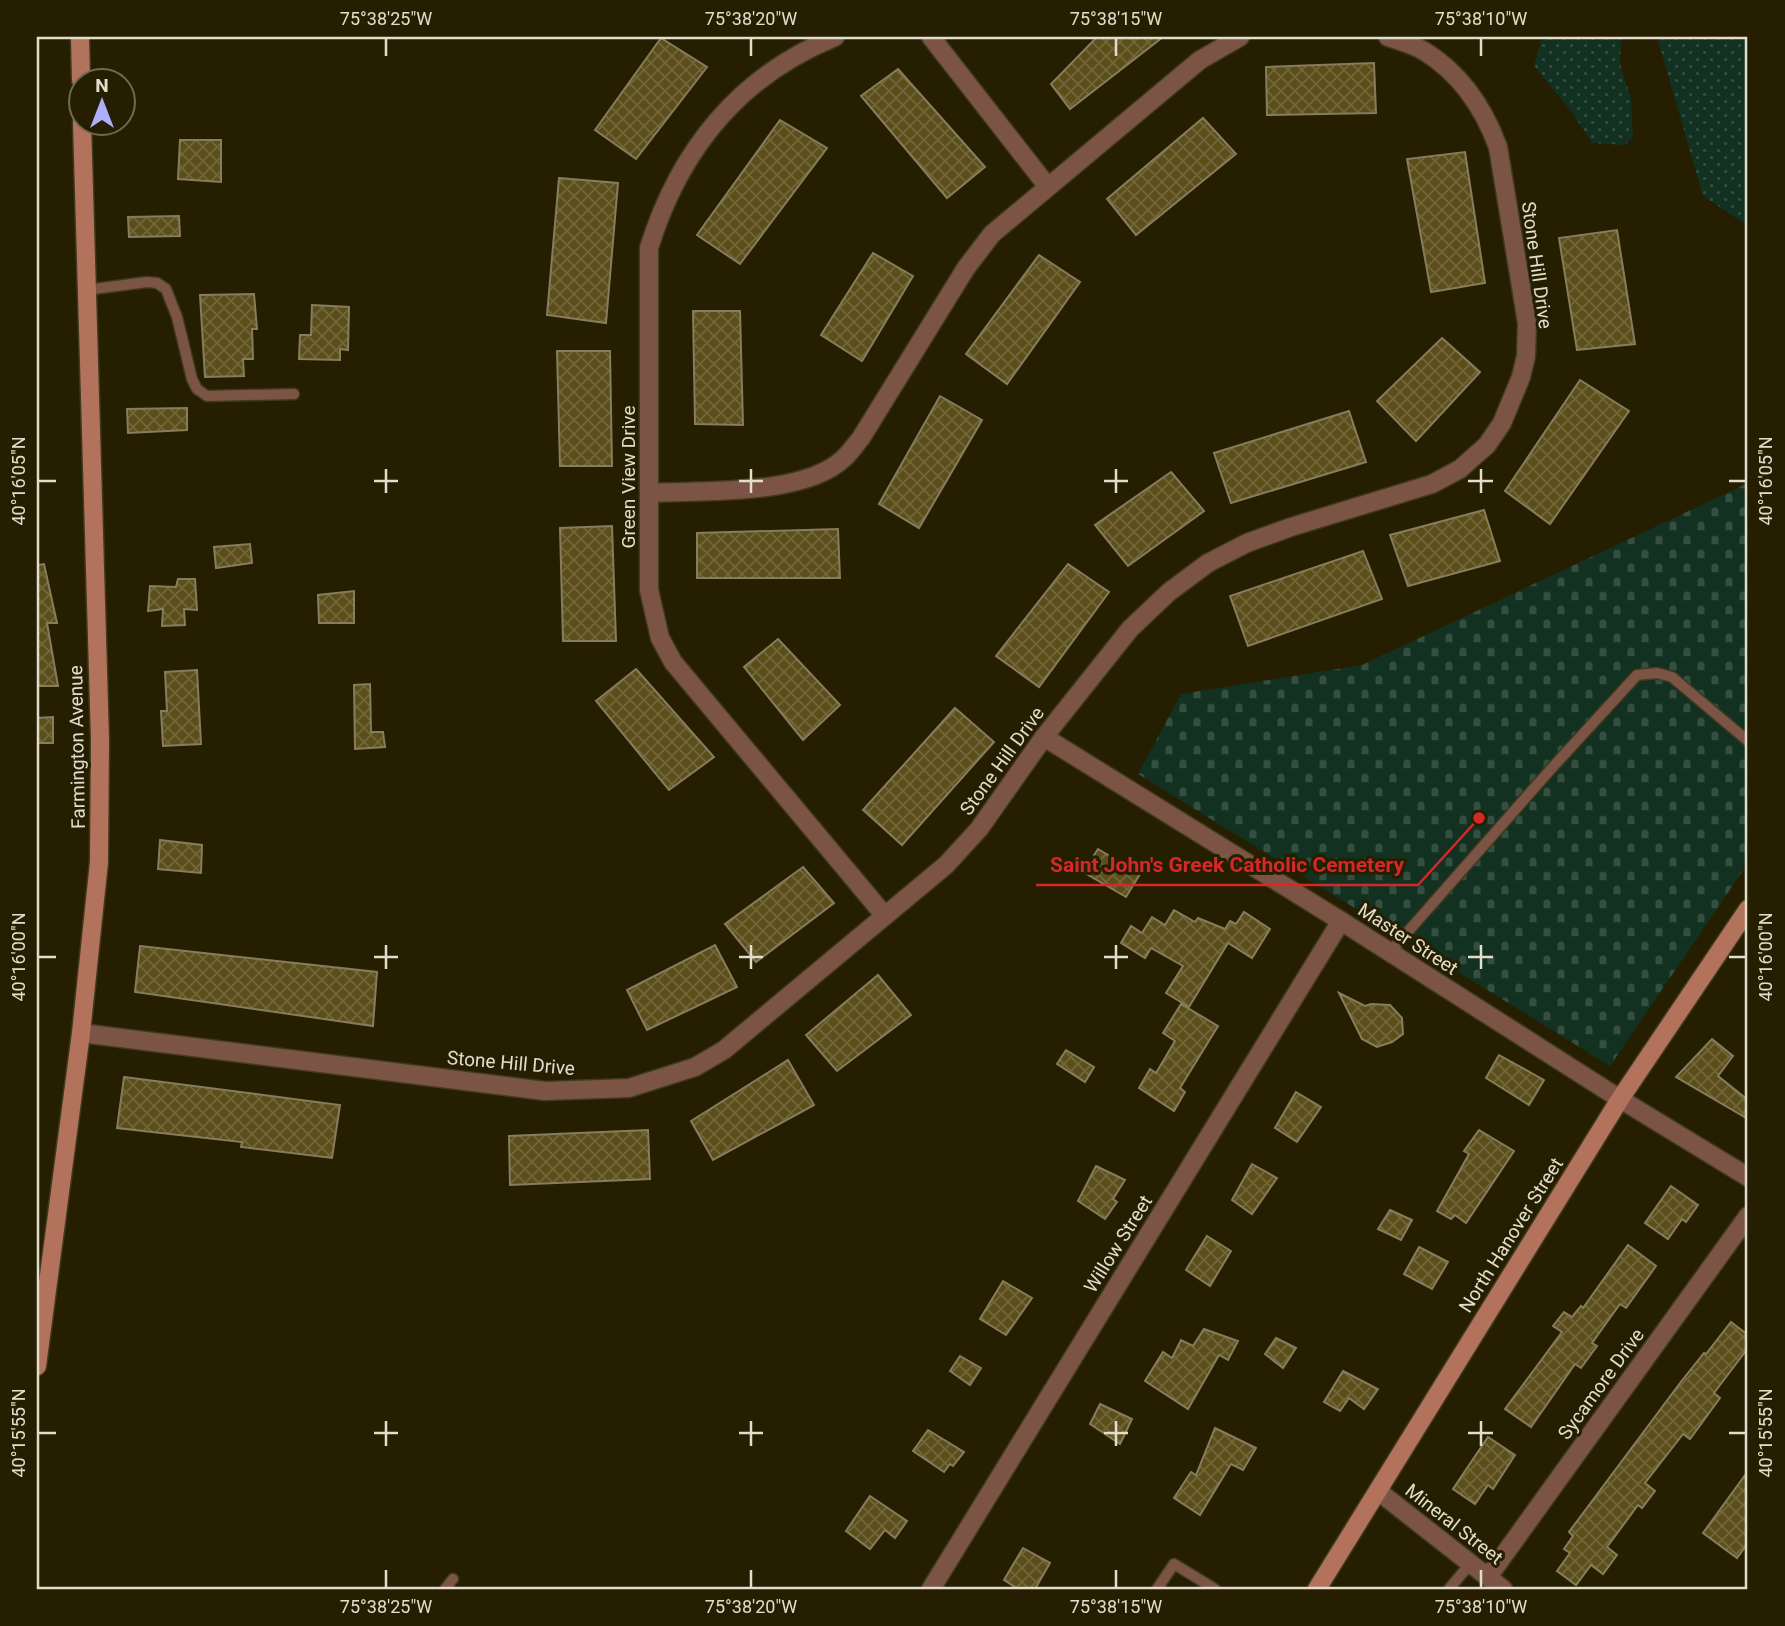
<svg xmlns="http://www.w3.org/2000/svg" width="1785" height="1626" font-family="Roboto,sans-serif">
<defs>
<pattern id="grass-dots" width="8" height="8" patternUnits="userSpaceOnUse" patternTransform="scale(1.75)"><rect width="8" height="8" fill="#123121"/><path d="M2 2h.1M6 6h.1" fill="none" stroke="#344e40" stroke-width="1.8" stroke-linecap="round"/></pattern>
<pattern id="cemetery-stones" width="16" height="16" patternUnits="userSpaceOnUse" patternTransform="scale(1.75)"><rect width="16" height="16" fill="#123121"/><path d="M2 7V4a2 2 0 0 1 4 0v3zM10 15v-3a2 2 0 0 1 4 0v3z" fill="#344e40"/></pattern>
<pattern id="building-cross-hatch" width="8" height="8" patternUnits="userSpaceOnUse" patternTransform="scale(1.75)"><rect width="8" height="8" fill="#5b4e1a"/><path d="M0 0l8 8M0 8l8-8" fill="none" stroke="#72673a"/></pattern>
</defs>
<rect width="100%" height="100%" fill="#251e01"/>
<g fill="url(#grass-dots)">
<path d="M 1542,37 L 1621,37 L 1620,64 L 1631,99 L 1633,137 L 1625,145 L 1592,143 L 1571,111 L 1534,66 Z"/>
<path d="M 1657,37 L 1748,37 L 1748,226 L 1703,196 Z"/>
</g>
<path fill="url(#cemetery-stones)" d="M 1748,483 L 1748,863 L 1610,1066 L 1138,774 L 1181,694 L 1362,665 Z"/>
<g fill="url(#building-cross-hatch)" stroke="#867d5d" stroke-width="2">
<path d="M 1097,37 L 1163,37 L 1070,109 L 1051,84 Z"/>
<path d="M 661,38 L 707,67 L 636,159 L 595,130 Z"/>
<path d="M 1374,63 L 1376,113 L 1267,115 L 1266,67 Z"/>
<path d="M 898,69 L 985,167 L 947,198 L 861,96 Z"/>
<path d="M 1203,118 L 1236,154 L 1136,235 L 1107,199 Z"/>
<path d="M 780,120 L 827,148 L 740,264 L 697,235 Z"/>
<path d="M 180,140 L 221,140 L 221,182 L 178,179 Z"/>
<path d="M 1465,152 L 1485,283 L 1431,292 L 1407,159 Z"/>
<path d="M 559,178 L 618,183 L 606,323 L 547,315 Z"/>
<path d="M 179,216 L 180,236 L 129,237 L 128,217 Z"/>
<path d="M 1617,230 L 1635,344 L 1577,350 L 1559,238 Z"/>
<path d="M 873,253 L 913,276 L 862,361 L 821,335 Z"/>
<path d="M 1039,255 L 1080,282 L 1007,384 L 966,354 Z"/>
<path d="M 254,294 L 257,329 L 252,329 L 253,359 L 243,359 L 244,376 L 205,377 L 200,295 Z"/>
<path d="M 312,305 L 349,307 L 348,350 L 340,349 L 340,360 L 299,359 L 300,335 L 311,335 Z"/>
<path d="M 693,311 L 740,311 L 743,425 L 695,424 Z"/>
<path d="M 1442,338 L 1480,372 L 1416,441 L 1377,401 Z"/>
<path d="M 557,351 L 610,351 L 612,466 L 560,466 Z"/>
<path d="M 1580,380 L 1629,411 L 1550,524 L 1505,491 Z"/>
<path d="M 940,396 L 982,420 L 919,528 L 879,504 Z"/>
<path d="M 187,408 L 187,430 L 128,433 L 127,409 Z"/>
<path d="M 1349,411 L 1366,462 L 1231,503 L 1214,453 Z"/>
<path d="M 1171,472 L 1204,511 L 1128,566 L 1095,525 Z"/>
<path d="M 1484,510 L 1500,561 L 1408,586 L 1390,535 Z"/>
<path d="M 612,526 L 616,641 L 563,641 L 560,528 Z"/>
<path d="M 838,529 L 840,578 L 697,578 L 697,533 Z"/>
<path d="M 250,544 L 252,563 L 216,568 L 214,547 Z"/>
<path d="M 1363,551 L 1382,599 L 1248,646 L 1230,596 Z"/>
<path d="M 44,564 L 57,623 L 47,623 L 58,686 L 37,686 L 37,565 Z"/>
<path d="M 1068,564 L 1109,592 L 1039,687 L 996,656 Z"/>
<path d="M 178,579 L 195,579 L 197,610 L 184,609 L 185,625 L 162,626 L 163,609 L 148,611 L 150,586 L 176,587 Z"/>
<path d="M 354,591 L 354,623 L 319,623 L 318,595 Z"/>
<path d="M 778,639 L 840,705 L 803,740 L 744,667 Z"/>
<path d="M 636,669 L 714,757 L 669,790 L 596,701 Z"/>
<path d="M 197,670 L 201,744 L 163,746 L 161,711 L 167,711 L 165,672 Z"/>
<path d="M 370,684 L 371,732 L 383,732 L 385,747 L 355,749 L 354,685 Z"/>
<path d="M 955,708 L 994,742 L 902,845 L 863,810 Z"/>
<path d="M 53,717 L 53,743 L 37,743 L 37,718 Z"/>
<path d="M 160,840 L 202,845 L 201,873 L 158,869 Z"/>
<path d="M 1098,849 L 1140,874 L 1126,897 L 1083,872 Z"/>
<path d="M 803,867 L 834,903 L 756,962 L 725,924 Z"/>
<path d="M 1174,910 L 1195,922 L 1198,918 L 1225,929 L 1230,921 L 1236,924 L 1244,912 L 1270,929 L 1252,958 L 1228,943 L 1189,1007 L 1166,993 L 1183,966 L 1151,948 L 1145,958 L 1121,943 L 1131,926 L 1142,933 L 1152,917 L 1165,925 Z"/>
<path d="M 715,945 L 737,987 L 647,1030 L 627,990 Z"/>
<path d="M 140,946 L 377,972 L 373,1026 L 135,992 Z"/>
<path d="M 878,975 L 911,1015 L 837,1071 L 806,1035 Z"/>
<path d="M 1339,993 L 1365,1006 L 1371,1004 L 1390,1005 L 1402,1018 L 1403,1034 L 1392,1042 L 1377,1047 L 1362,1039 Z"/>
<path d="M 1181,1004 L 1218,1026 L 1180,1088 L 1185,1092 L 1174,1111 L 1139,1088 L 1150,1069 L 1156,1073 L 1175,1041 L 1163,1033 Z"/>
<path d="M 1712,1039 L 1733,1056 L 1718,1076 L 1748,1100 L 1748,1119 L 1676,1077 Z"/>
<path d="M 1066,1050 L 1094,1067 L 1085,1082 L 1057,1064 Z"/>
<path d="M 1499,1055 L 1544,1080 L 1529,1105 L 1486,1078 Z"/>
<path d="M 788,1060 L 814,1105 L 713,1160 L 691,1121 Z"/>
<path d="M 124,1077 L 340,1105 L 332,1158 L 241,1147 L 242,1142 L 117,1128 Z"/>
<path d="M 1296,1092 L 1321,1107 L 1297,1142 L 1275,1128 Z"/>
<path d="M 648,1130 L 650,1179 L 510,1185 L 509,1136 Z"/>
<path d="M 1479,1130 L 1514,1151 L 1466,1223 L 1455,1215 L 1451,1219 L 1437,1211 L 1469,1154 L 1464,1151 Z"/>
<path d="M 1252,1164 L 1277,1178 L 1252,1214 L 1232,1200 Z"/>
<path d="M 1096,1166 L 1125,1180 L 1113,1199 L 1117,1202 L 1105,1219 L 1078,1201 Z"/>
<path d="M 1671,1186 L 1698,1205 L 1686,1222 L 1682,1219 L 1668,1239 L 1645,1223 Z"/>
<path d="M 1390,1210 L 1412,1220 L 1401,1240 L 1378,1229 Z"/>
<path d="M 1207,1236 L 1231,1251 L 1210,1286 L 1186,1270 Z"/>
<path d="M 1628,1245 L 1656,1266 L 1626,1308 L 1620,1304 L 1592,1343 L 1597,1346 L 1581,1368 L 1575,1364 L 1531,1427 L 1505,1409 L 1562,1332 L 1553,1326 L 1564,1312 L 1572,1317 L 1581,1306 L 1583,1308 Z"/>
<path d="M 1419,1247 L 1448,1262 L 1432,1289 L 1404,1274 Z"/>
<path d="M 1003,1281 L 1032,1298 L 1006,1335 L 980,1319 Z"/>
<path d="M 1731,1322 L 1748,1335 L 1748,1348 L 1714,1393 L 1720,1398 L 1690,1439 L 1683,1434 L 1645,1483 L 1655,1491 L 1642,1508 L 1638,1505 L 1607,1547 L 1617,1555 L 1603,1574 L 1591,1565 L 1576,1585 L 1557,1571 L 1570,1553 L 1564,1549 L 1573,1536 L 1569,1532 L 1680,1383 L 1704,1353 L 1706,1354 Z"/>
<path d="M 1204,1329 L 1238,1341 L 1228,1360 L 1219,1355 L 1188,1409 L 1145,1381 L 1163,1352 L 1172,1358 L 1181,1340 L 1193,1346 Z"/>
<path d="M 1276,1338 L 1296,1348 L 1283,1368 L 1265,1354 Z"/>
<path d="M 960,1356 L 981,1368 L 970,1385 L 950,1371 Z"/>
<path d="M 1343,1371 L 1378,1389 L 1364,1409 L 1349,1398 L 1340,1411 L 1324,1402 Z"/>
<path d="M 1100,1404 L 1132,1419 L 1120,1444 L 1090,1424 Z"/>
<path d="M 1215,1428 L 1256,1448 L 1243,1470 L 1231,1464 L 1200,1515 L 1174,1498 L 1191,1472 L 1196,1475 Z"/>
<path d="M 928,1430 L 964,1452 L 953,1466 L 950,1464 L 944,1472 L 913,1451 Z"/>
<path d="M 1488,1437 L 1515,1455 L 1493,1489 L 1488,1485 L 1475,1504 L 1453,1489 Z"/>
<path d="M 1748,1471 L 1748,1543 L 1737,1558 L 1703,1533 Z"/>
<path d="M 870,1496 L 907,1521 L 895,1538 L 885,1530 L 870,1549 L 846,1531 Z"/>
<path d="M 1023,1548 L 1050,1563 L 1035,1589 L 1018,1589 L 1004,1580 Z"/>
</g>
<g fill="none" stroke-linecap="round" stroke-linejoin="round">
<g stroke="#3f391d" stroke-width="13">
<g id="lane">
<path d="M 86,290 L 147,282 L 157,283 L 166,289 L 177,317 L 192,379 L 197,389 L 207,396 L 294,394"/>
<path d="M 1390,952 L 1551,769 L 1637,675 L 1657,673 L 1672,677 L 1748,741"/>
<path d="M 445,1589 L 453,1579"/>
<path d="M 1157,1589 L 1174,1564 L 1215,1589"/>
<path d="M 1449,1589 L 1470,1564"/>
</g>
</g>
<g stroke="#3f391d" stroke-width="21">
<g id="street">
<path d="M 835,37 C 739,76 679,151 649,248 L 649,590 L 660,638 L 673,662 L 885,916"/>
<path d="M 931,37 L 1048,187"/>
<path d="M 650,493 C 703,490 803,496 843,459 C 850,453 855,445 861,438 L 966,268 L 992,234 L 1200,60 L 1240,37"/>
<path d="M 1044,737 L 1341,921 L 1620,1099 L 1748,1177"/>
<path d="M 81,1033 L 545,1091 L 629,1088 L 695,1067 L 724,1050 L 946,865 L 979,829 L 1044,737 L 1130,629 L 1169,592 L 1208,563 L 1247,543 L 1291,527 L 1432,484 L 1460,469 L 1487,445 L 1502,423 L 1521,377 L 1526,356 L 1527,323 L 1498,147 C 1484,109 1460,73 1424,51 C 1414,45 1400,41 1388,37"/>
<path d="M 1378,1491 L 1503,1589"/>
<path d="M 1488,1577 L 1748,1216"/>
<path d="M 931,1589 L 1341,921"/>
</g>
</g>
<g stroke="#3f391d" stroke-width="21">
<g id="secondary">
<path d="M 80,37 L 81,80"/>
<path d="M 37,1366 L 81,1033 L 99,862 L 100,740 L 82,122"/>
<path d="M 1317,1589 L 1620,1099 L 1748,909"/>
</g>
</g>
<use href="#lane" stroke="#7c5446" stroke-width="10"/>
<use href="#street" stroke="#7c5446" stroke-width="18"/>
<use href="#secondary" stroke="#b2725b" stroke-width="18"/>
</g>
<path fill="none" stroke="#e2ddcc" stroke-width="2.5" d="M 386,38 L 386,56M 751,38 L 751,56M 1116,38 L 1116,56M 1481,38 L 1481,56M 386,469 L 386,493M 751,469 L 751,493M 1116,469 L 1116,493M 1481,469 L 1481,493M 38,481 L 56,481M 374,481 L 398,481M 739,481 L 763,481M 1104,481 L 1128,481M 1468,481 L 1493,481M 1729,481 L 1746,481M 386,945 L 386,969M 751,945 L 751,969M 1116,945 L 1116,969M 1481,945 L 1481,969M 38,957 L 56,957M 374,957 L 398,957M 739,957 L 763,957M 1104,957 L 1128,957M 1468,957 L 1493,957M 1729,957 L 1746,957M 386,1421 L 386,1446M 751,1421 L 751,1446M 1116,1421 L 1116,1446M 1481,1421 L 1481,1446M 38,1433 L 56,1433M 374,1433 L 398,1433M 739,1433 L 763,1433M 1104,1433 L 1128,1433M 1468,1433 L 1493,1433M 1729,1433 L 1746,1433M 386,1570 L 386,1588M 751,1570 L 751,1588M 1116,1570 L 1116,1588M 1481,1570 L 1481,1588"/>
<g text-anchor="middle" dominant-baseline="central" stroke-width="6" stroke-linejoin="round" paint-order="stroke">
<g font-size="19" fill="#e2ddcc" stroke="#251e01">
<text transform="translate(1537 265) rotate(82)">Stone Hill Drive</text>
<text transform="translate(628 477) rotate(-90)">Green View Drive</text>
<text transform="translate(77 747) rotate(-91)">Farmington Avenue</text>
<text transform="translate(1002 761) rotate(-54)">Stone Hill Drive</text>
<text transform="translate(1408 939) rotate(33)">Master Street</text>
<text transform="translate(511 1063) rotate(5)">Stone Hill Drive</text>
<text transform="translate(1511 1235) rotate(-58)">North Hanover Street</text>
<text transform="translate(1118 1244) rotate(-58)">Willow Street</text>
<text transform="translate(1601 1384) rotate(-54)">Sycamore Drive</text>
<text transform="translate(1454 1524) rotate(38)">Mineral Street</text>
</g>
</g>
<path fill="none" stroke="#d62828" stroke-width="2.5" d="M1479 818L1418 885H1036"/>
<circle fill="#d62828" stroke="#251e01" stroke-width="2.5" cx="1479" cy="818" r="7"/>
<g font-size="21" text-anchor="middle" font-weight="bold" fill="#d62828" stroke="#251e01" stroke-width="6" stroke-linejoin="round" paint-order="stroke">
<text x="1227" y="872">Saint John's Greek Catholic Cemetery</text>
</g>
<rect width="1785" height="1626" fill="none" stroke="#251e01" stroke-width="77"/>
<g transform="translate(102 102)"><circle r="33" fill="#251e01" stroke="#716a52" stroke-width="2"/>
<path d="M0-5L12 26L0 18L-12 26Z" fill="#adaffb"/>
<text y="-10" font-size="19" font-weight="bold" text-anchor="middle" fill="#e2ddcc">N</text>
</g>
<rect x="38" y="38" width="1708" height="1550" fill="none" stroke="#e2ddcc" stroke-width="2.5"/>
<g font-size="18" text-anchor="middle" fill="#e2ddcc">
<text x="386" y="25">75°38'25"W</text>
<text x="751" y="25">75°38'20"W</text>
<text x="1116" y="25">75°38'15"W</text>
<text x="1481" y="25">75°38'10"W</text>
<text transform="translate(19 481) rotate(-90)" y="6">40°16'05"N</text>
<text transform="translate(1766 481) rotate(-90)" y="6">40°16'05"N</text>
<text transform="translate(19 957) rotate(-90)" y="6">40°16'00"N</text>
<text transform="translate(1766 957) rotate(-90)" y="6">40°16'00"N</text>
<text transform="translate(19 1433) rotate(-90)" y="6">40°15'55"N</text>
<text transform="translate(1766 1433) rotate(-90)" y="6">40°15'55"N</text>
<text x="386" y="1613">75°38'25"W</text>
<text x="751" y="1613">75°38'20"W</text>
<text x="1116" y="1613">75°38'15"W</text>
<text x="1481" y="1613">75°38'10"W</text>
</g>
</svg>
